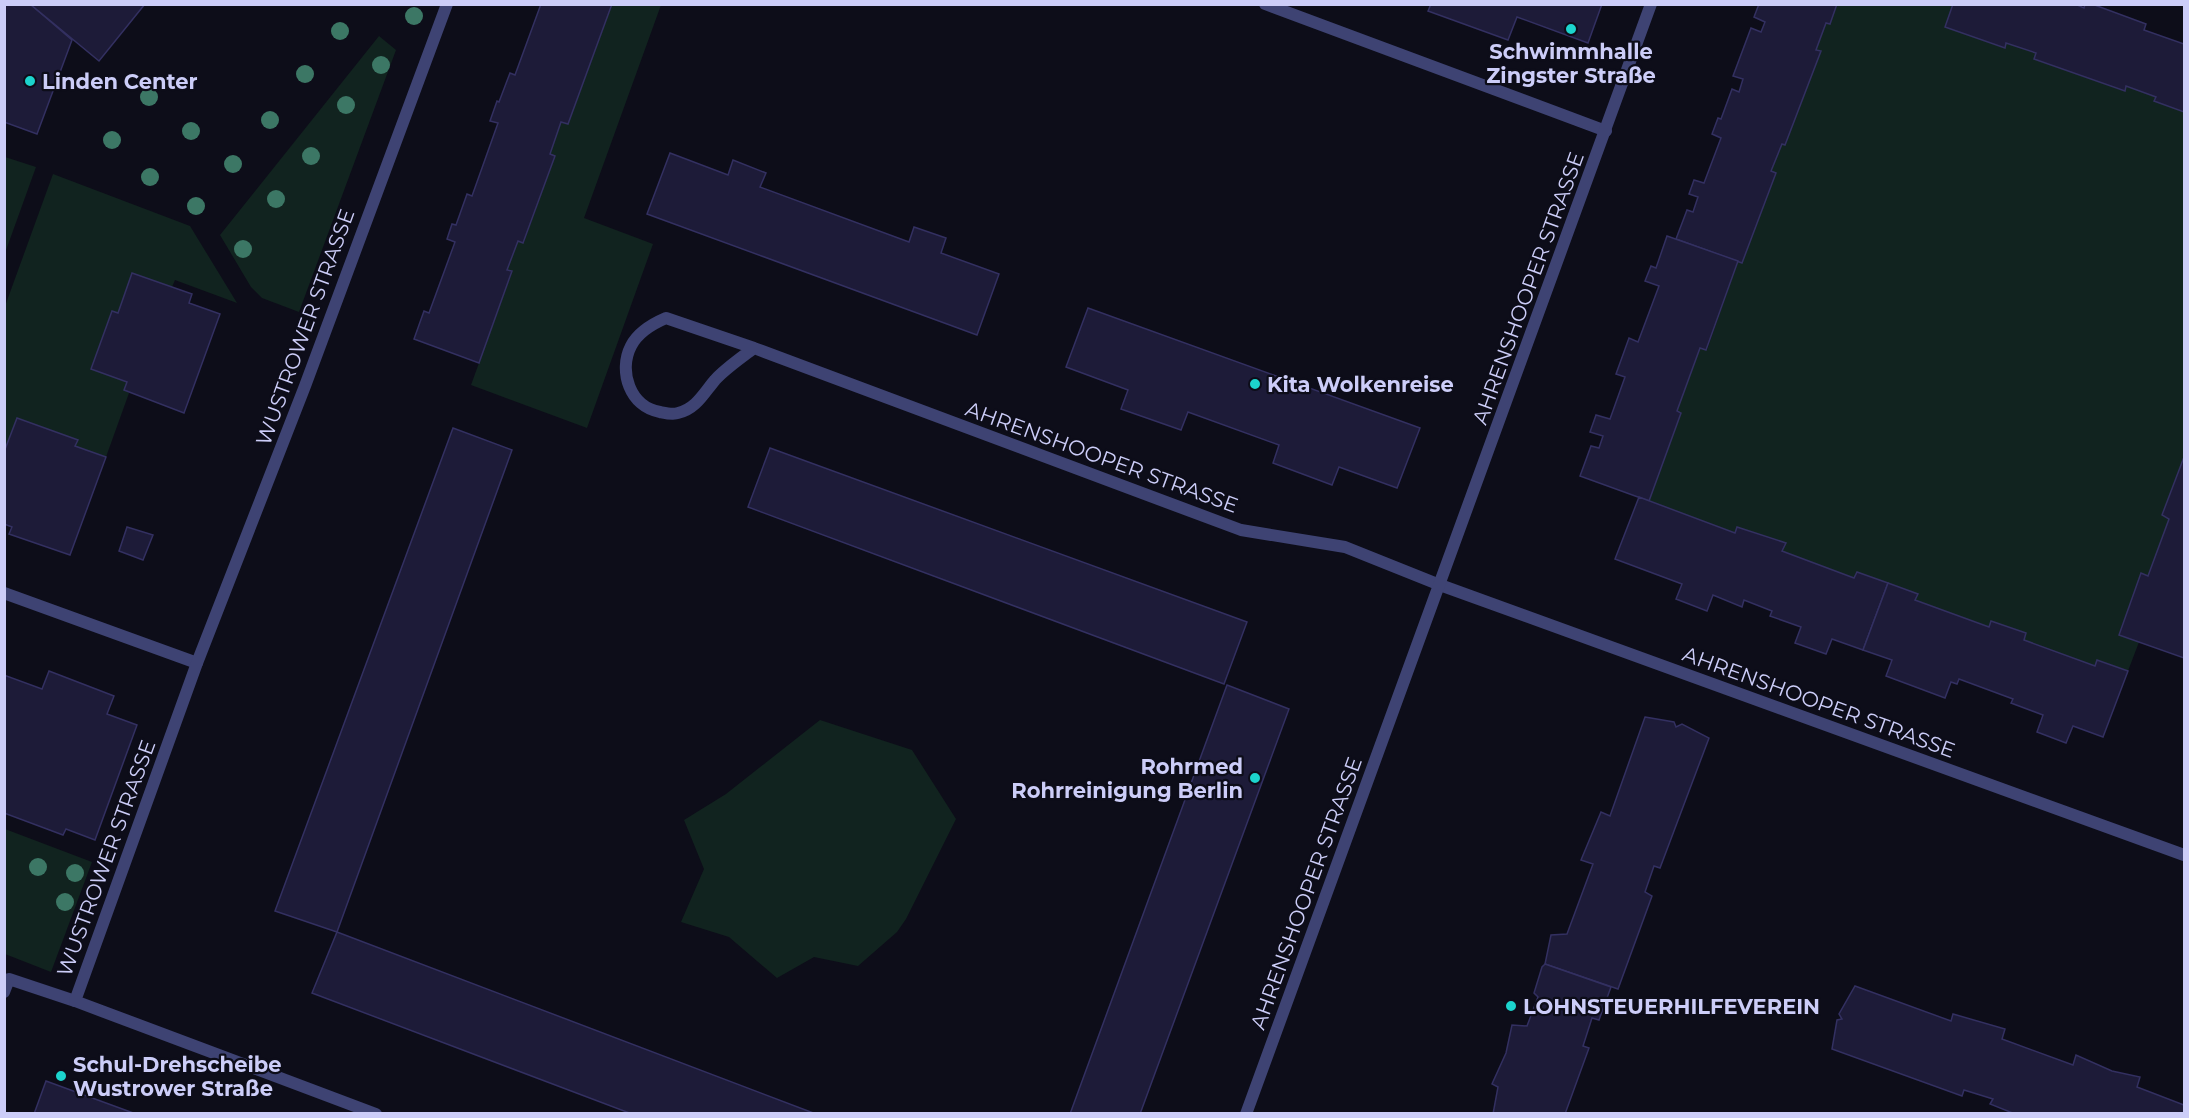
<svg xmlns="http://www.w3.org/2000/svg" width="2189" height="1118" font-family="Montserrat,sans-serif">
<rect width="100%" height="100%" fill="#0d0d19"/>
<g fill="#11231f">
<path d="M 612,5 L 661,5 L 584,218 L 653,244 L 587,428 L 471,385 L 512,272 L 507,269 L 518,241 L 524,242 L 555,156 L 550,154 L 561,122 L 568,124 Z"/>
<path d="M 1837,5 L 1953,5 L 1945,27 L 2004,48 L 2006,43 L 2036,53 L 2034,59 L 2124,91 L 2126,86 L 2156,97 L 2154,101 L 2184,112 L 2184,457 L 2162,515 L 2169,519 L 2148,576 L 2141,574 L 2119,634 L 2139,642 L 2128,671 L 2098,660 L 2095,666 L 2024,640 L 2026,633 L 1991,621 L 1989,627 L 1915,600 L 1918,595 L 1857,572 L 1854,578 L 1782,551 L 1785,543 L 1737,527 L 1735,533 L 1649,501 L 1681,413 L 1677,411 L 1700,348 L 1707,350 L 1738,261 L 1742,263 L 1775,173 L 1771,171 L 1782,144 L 1785,145 L 1820,52 L 1816,50 L 1826,23 L 1830,24 Z"/>
<path d="M 379,36 L 396,50 L 299,312 L 262,298 L 251,287 L 220,235 Z"/>
<path d="M 5,157 L 36,167 L 5,253 L 4,157 Z"/>
<path d="M 53,174 L 190,226 L 237,303 L 175,280 L 172,287 L 132,273 L 118,313 L 112,311 L 91,369 L 127,382 L 124,390 L 129,393 L 106,457 L 75,446 L 77,440 L 17,418 L 5,452 L 4,309 Z"/>
<path d="M 820,720 L 912,750 L 956,819 L 906,919 L 897,932 L 858,966 L 814,957 L 777,978 L 729,937 L 681,922 L 704,869 L 684,820 L 726,794 Z"/>
<path d="M 5,829 L 92,862 L 51,972 L 5,954 Z"/>
</g>
<g fill="#1d1b38" stroke="#333061" stroke-width="1.5">
<path d="M 4,4 L 30,4 L 72,40 L 37,134 L 4,122 Z"/>
<path d="M 30,4 L 145,4 L 99,61 Z"/>
<path d="M 541,4 L 612,4 L 568,124 L 561,122 L 550,154 L 555,156 L 523,243 L 518,241 L 507,270 L 512,271 L 479,363 L 414,339 L 424,311 L 429,313 L 455,242 L 447,239 L 452,224 L 456,225 L 467,194 L 472,196 L 498,123 L 490,121 L 497,101 L 499,102 L 510,73 L 515,75 Z"/>
<path d="M 1431,4 L 1602,4 L 1588,43 L 1517,17 L 1508,40 L 1428,11 Z"/>
<path d="M 1759,4 L 1837,4 L 1830,24 L 1826,23 L 1816,50 L 1821,51 L 1785,145 L 1782,144 L 1771,171 L 1776,173 L 1742,263 L 1676,239 L 1687,210 L 1693,212 L 1698,197 L 1689,194 L 1694,180 L 1704,183 L 1721,138 L 1712,134 L 1718,118 L 1721,119 L 1732,89 L 1739,92 L 1743,79 L 1733,76 L 1751,28 L 1761,32 L 1765,22 L 1754,17 Z"/>
<path d="M 1953,4 L 2075,4 L 2084,8 L 2085,4 L 2092,4 L 2146,24 L 2144,30 L 2184,44 L 2184,112 L 2154,101 L 2156,97 L 2126,86 L 2125,91 L 2034,59 L 2036,53 L 2006,43 L 2005,48 L 1945,27 Z"/>
<path d="M 670,153 L 728,175 L 733,160 L 766,173 L 760,187 L 909,242 L 914,227 L 946,238 L 941,253 L 999,274 L 977,335 L 647,214 Z"/>
<path d="M 1667,236 L 1738,261 L 1706,350 L 1700,348 L 1677,411 L 1681,413 L 1649,501 L 1580,476 L 1591,446 L 1599,448 L 1603,436 L 1590,432 L 1596,415 L 1610,419 L 1625,377 L 1616,374 L 1629,338 L 1638,342 L 1659,286 L 1645,281 L 1651,266 L 1656,268 Z"/>
<path d="M 132,273 L 192,294 L 189,303 L 220,314 L 184,413 L 124,390 L 127,382 L 91,369 L 112,311 L 118,313 Z"/>
<path d="M 1088,308 L 1420,428 L 1397,488 L 1339,467 L 1332,485 L 1273,463 L 1279,445 L 1188,412 L 1181,430 L 1121,409 L 1128,390 L 1066,367 Z"/>
<path d="M 17,418 L 78,440 L 75,446 L 106,457 L 70,555 L 9,534 L 12,527 L 4,524 L 4,452 Z"/>
<path d="M 453,428 L 512,450 L 337,932 L 275,911 Z"/>
<path d="M 770,448 L 1247,622 L 1224,684 L 748,507 Z"/>
<path d="M 2184,457 L 2184,658 L 2119,635 L 2141,573 L 2148,576 L 2169,519 L 2162,515 Z"/>
<path d="M 1639,497 L 1735,533 L 1737,527 L 1786,543 L 1782,551 L 1854,578 L 1857,572 L 1888,583 L 1863,650 L 1832,639 L 1826,654 L 1795,643 L 1801,627 L 1770,616 L 1772,611 L 1744,600 L 1742,607 L 1713,595 L 1707,611 L 1676,599 L 1682,584 L 1615,559 Z"/>
<path d="M 127,527 L 153,535 L 143,560 L 119,551 Z"/>
<path d="M 1888,583 L 1918,594 L 1915,600 L 1989,627 L 1991,621 L 2026,633 L 2024,640 L 2095,666 L 2097,660 L 2128,671 L 2103,737 L 2073,726 L 2066,743 L 2037,732 L 2043,715 L 2011,703 L 2013,699 L 1959,679 L 1957,684 L 1951,682 L 1945,698 L 1886,676 L 1892,660 L 1863,650 Z"/>
<path d="M 49,671 L 114,696 L 107,714 L 137,725 L 95,840 L 66,829 L 63,835 L 4,813 L 4,675 L 42,689 Z"/>
<path d="M 1227,685 L 1289,709 L 1140,1114 L 1070,1114 Z"/>
<path d="M 1645,717 L 1674,722 L 1676,727 L 1682,724 L 1709,738 L 1660,868 L 1654,866 L 1645,892 L 1652,896 L 1618,989 L 1545,964 L 1551,935 L 1567,934 L 1593,864 L 1581,860 L 1601,812 L 1610,816 Z"/>
<path d="M 337,932 L 816,1114 L 632,1114 L 312,993 Z"/>
<path d="M 1545,964 L 1611,987 L 1599,1020 L 1592,1018 L 1583,1046 L 1589,1048 L 1565,1114 L 1493,1114 L 1498,1087 L 1492,1084 L 1506,1053 L 1512,1025 L 1527,1026 L 1538,997 L 1534,993 L 1542,967 Z"/>
<path d="M 1855,986 L 1951,1021 L 1953,1014 L 2005,1029 L 2002,1039 L 2073,1065 L 2076,1055 L 2112,1071 L 2140,1077 L 2137,1087 L 2184,1105 L 2184,1114 L 2015,1114 L 1990,1104 L 1993,1099 L 1964,1090 L 1962,1096 L 1832,1049 L 1837,1020 L 1842,1019 L 1839,1014 Z"/>
<path d="M 46,1081 L 136,1114 L 34,1114 Z"/>
</g>
<g fill="none" stroke-linecap="round" stroke-linejoin="round">
<path stroke="#3e4373" stroke-width="12" d="M 4,992 L 9,979 L 75,1001"/>
<g stroke="#3e4373" stroke-width="12">
<path d="M 1265,4 L 1606,131"/>
<path d="M 754,348 C 741,358 726,368 715,380 C 704,393 696,409 678,413 C 673,415 665,413 660,412 C 630,407 618,371 631,346 C 638,332 652,324 666,318 L 754,348 L 1241,530 L 1345,547 L 1440,585 L 2184,855"/>
<path d="M 4,593 L 197,663"/>
<path d="M 376,1114 L 75,1001 L 197,663 L 305,386 L 447,4"/>
<path d="M 1246,1114 L 1651,4"/>
</g>
</g>
<g fill="#3c7765">
<circle cx="414" cy="16" r="9"/>
<circle cx="340" cy="31" r="9"/>
<circle cx="381" cy="65" r="9"/>
<circle cx="305" cy="74" r="9"/>
<circle cx="149" cy="97" r="9"/>
<circle cx="346" cy="105" r="9"/>
<circle cx="270" cy="120" r="9"/>
<circle cx="191" cy="131" r="9"/>
<circle cx="112" cy="140" r="9"/>
<circle cx="311" cy="156" r="9"/>
<circle cx="233" cy="164" r="9"/>
<circle cx="150" cy="177" r="9"/>
<circle cx="276" cy="199" r="9"/>
<circle cx="196" cy="206" r="9"/>
<circle cx="243" cy="249" r="9"/>
<circle cx="38" cy="867" r="9"/>
<circle cx="75" cy="873" r="9"/>
<circle cx="65" cy="902" r="9"/>
</g>
<g fill="#1cd4cd" stroke="#0d0d19" stroke-width="2">
<circle cx="1571" cy="29" r="6"/>
<circle cx="30" cy="81" r="6"/>
<circle cx="1255" cy="384" r="6"/>
<circle cx="1255" cy="778" r="6"/>
<circle cx="1511" cy="1006" r="6"/>
<circle cx="61" cy="1076" r="6"/>
</g>
<g text-anchor="middle" dominant-baseline="central" stroke-width="4.5" stroke-linejoin="round" paint-order="stroke">
<g font-size="21" font-weight="bold" fill="#cccdf8" stroke="#0d0d19" text-anchor="start">
<text x="1571" y="51" text-anchor="middle">Schwimmhalle<tspan x="1571" dy="24">Zingster Straße</tspan></text>
<text x="42" y="81">Linden Center</text>
<text x="1267" y="384">Kita Wolkenreise</text>
<text x="1243" y="766" text-anchor="end">Rohrmed<tspan x="1243" dy="24">Rohrreinigung Berlin</tspan></text>
<text x="1523" y="1006">LOHNSTEUERHILFEVEREIN</text>
<text x="73" y="1064">Schul-Drehscheibe<tspan x="73" dy="24">Wustrower Straße</tspan></text>
</g>
<g font-size="21" fill="#cccdf8" stroke="#0d0d19">
<text transform="translate(1528 288) rotate(-70)">AHRENSHOOPER STRASSE</text>
<text transform="translate(305 327) rotate(-70)">WUSTROWER STRASSE</text>
<text transform="translate(1102 457) rotate(20)">AHRENSHOOPER STRASSE</text>
<text transform="translate(1819 702) rotate(20)">AHRENSHOOPER STRASSE</text>
<text transform="translate(106 858) rotate(-70)">WUSTROWER STRASSE</text>
<text transform="translate(1306 893) rotate(-70)">AHRENSHOOPER STRASSE</text>
</g>
</g>
<rect width="2189" height="1118" fill="none" stroke="#cccdf8" stroke-width="12"/>
</svg>
